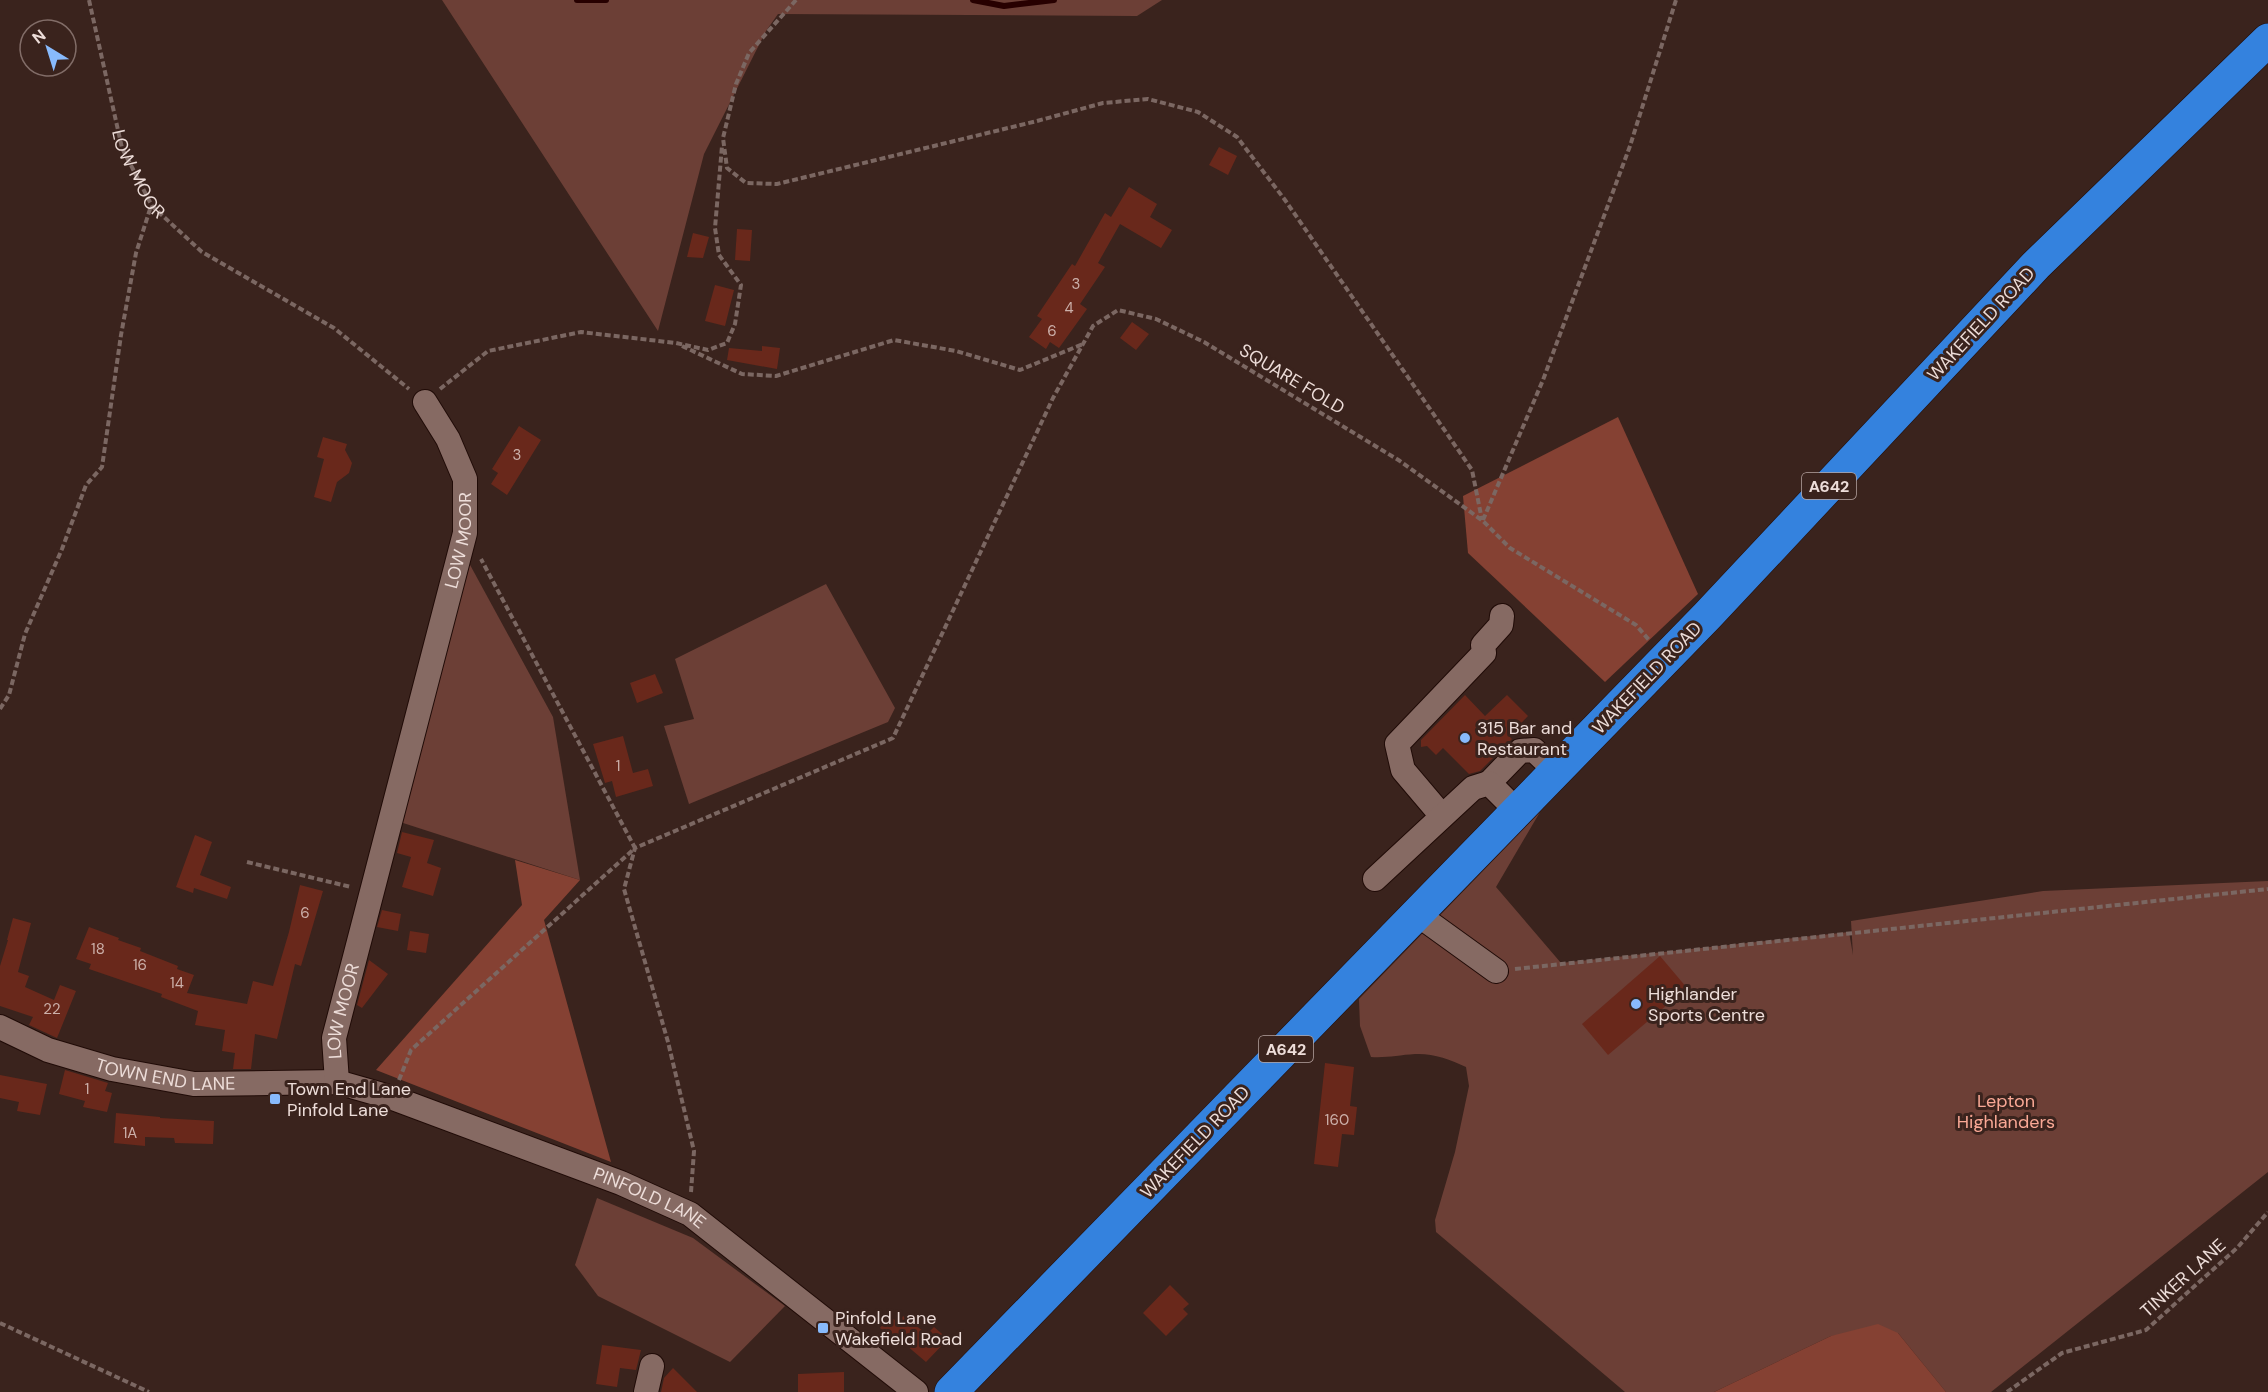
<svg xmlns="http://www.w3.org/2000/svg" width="2268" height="1392" font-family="'DM Sans',sans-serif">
<rect width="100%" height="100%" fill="#3a231d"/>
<g fill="#6c3f36">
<path d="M 442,0 L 1162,0 L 1137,16 L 778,14 L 766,31 L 704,154 L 658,331 Z"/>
<path d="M 469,563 L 553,717 L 580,880 L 400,822 Z"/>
<path d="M 826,584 L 895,708 L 888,722 L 689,804 L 664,726 L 694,719 L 675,659 Z"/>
<path d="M 1540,812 L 1496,887 L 1561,963 L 1849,932 L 1853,955 L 1851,921 L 2043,891 L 2268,881 L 2268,1172 L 1991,1392 L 1946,1392 L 1898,1333 L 1831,1336 L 1714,1392 L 1625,1392 L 1436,1232 L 1435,1220 L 1455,1152 L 1469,1086 L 1466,1067 C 1450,1059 1432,1053 1415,1054 C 1399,1055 1387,1058 1371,1057 L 1360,1026 L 1359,999 Z"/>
<path d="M 597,1198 L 693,1238 L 785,1306 L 730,1362 L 598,1296 L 575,1265 Z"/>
</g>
<g fill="#854133">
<path d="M 1618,417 L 1698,594 L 1605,682 L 1468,553 L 1463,496 Z"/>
<path d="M 515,860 L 580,880 L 544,920 L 611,1162 L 376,1070 L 522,905 Z"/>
<path d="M 1878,1324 L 1898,1333 L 1946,1392 L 1714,1392 L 1831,1336 Z"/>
</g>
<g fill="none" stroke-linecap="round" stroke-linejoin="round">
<g stroke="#270000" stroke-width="6">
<path d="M 577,0 L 606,0"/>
<path d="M 973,0 L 1004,6 L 1054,0"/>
</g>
</g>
<g fill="#69281b">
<path d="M 1219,147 L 1237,156 L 1228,175 L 1209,165 Z"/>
<path d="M 1129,187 L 1157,204 L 1150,217 L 1172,230 L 1161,248 L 1120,224 L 1098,263 L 1105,267 L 1080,304 L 1087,309 L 1059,348 L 1050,342 L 1046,349 L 1029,337 L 1042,319 L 1037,316 L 1072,264 L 1075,266 L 1105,213 L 1111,217 Z"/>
<path d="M 737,229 L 752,230 L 750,261 L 735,260 Z"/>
<path d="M 693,233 L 709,237 L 703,258 L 687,257 Z"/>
<path d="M 715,285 L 734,290 L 725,326 L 705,321 Z"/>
<path d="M 1132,322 L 1149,334 L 1136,350 L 1120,338 Z"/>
<path d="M 762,346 L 780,348 L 777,369 L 727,360 L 729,348 L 762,351 Z"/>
<path d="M 519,426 L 541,440 L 507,495 L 491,484 L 498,473 L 492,469 Z"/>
<path d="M 323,437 L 347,444 L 345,450 L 352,463 L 349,473 L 337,482 L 331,502 L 314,497 L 324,459 L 317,457 Z"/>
<path d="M 655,674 L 663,693 L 637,703 L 630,683 Z"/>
<path d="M 1465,695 L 1485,716 L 1507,695 L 1528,716 L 1509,736 L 1512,739 L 1480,771 L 1469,774 L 1443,748 L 1436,755 L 1427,746 L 1421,747 L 1421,740 Z"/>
<path d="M 623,736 L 633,773 L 648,769 L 653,786 L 616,797 L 612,781 L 605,783 L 593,744 Z"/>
<path d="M 402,832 L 434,840 L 427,863 L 441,868 L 433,896 L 402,887 L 411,857 L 397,853 Z"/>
<path d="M 195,835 L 212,842 L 200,875 L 231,887 L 227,899 L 194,888 L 193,893 L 176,887 Z"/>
<path d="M 300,885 L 323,891 L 301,966 L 295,964 L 277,1039 L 255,1034 L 251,1069 L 233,1069 L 235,1053 L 222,1051 L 225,1030 L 195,1025 L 198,1011 L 161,997 L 162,994 L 89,969 L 91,964 L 76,959 L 89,927 L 119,938 L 118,940 L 141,948 L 140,951 L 178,966 L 177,969 L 194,975 L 187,993 L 247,1004 L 253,981 L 273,986 L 289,932 Z"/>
<path d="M 382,910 L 401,914 L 398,931 L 377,927 Z"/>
<path d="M 13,918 L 31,923 L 18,972 L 29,976 L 25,987 L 54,1000 L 60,985 L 76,991 L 57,1038 L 29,1025 L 33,1017 L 0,1006 L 0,966 L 8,940 L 7,940 Z"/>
<path d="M 410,931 L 429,934 L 426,953 L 407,950 Z"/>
<path d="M 1660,956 L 1687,988 L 1608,1055 L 1582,1024 Z"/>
<path d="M 369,960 L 388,974 L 362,1008 L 357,1005 Z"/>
<path d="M 1325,1063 L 1354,1067 L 1350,1106 L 1357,1107 L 1354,1135 L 1342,1134 L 1338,1167 L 1314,1164 Z"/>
<path d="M 65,1070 L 108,1083 L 105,1091 L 112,1093 L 107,1112 L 83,1107 L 85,1101 L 59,1094 Z"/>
<path d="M 0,1075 L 47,1084 L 40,1115 L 17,1111 L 19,1102 L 0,1098 Z"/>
<path d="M 116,1113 L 160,1117 L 160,1118 L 214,1121 L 213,1144 L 175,1143 L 174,1138 L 145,1137 L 145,1146 L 114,1143 Z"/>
<path d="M 1170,1285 L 1189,1304 L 1183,1309 L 1188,1314 L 1166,1336 L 1143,1313 Z"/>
<path d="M 889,1316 L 898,1322 L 903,1316 L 927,1334 L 934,1327 L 948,1339 L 926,1362 L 906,1345 L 905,1347 L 880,1328 Z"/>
<path d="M 602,1345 L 641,1350 L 636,1370 L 620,1368 L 617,1387 L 596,1384 Z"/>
<path d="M 673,1368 L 697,1392 L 661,1392 L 664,1378 Z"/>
<path d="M 844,1372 L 844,1392 L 798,1392 L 798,1374 Z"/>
</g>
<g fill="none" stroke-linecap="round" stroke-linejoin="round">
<g stroke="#200b07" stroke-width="26">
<g id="minor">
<path d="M 1489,783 L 1520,751 L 1534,750 L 1556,771"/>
<path d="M 1442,816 L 1403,770 L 1397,744 L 1484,653 L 1483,645 L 1501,625 L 1502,616"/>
<path d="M 1375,879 L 1473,788 L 1489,783 L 1517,811"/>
<path d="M 1417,914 L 1496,971"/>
<path id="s2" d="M 0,1027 L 48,1050 L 112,1069 L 194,1084 L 337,1082 L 393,1098 L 621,1183 L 690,1214 L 916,1392"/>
<path id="s3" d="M 337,1082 L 334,1038 L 465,533 L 465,479 L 448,439 L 425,402"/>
<path d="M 646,1392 L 652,1366"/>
</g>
</g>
<g stroke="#200b07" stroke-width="34">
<path id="highway" d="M 951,1392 L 1707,616 L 2036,265 L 2268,40"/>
</g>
<g stroke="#7b6762" stroke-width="4" stroke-dasharray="6 3" stroke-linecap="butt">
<path id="s1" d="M 89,0 L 122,148 L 152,206 L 202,252 L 334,328 L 409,389"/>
<path d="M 796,0 L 749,53 L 736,84 L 723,138 L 727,168 L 746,183 L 777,184 L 1037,121 L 1103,103 L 1148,99 L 1198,112 L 1237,137 L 1285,200 L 1421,396 L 1472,470 L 1482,520"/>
<path d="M 682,346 L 742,374 L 776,376 L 894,340 L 956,351 L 1020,370 L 1083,344"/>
<path d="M 440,389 L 488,351 L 581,332 L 676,343 L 708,350 L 727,343 L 735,324 L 741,285 L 719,255 L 715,228 L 722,146"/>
<path d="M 1483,520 L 1543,380 L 1630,146 L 1676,0"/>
<path d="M 0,709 L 9,695 L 25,634 L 62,549 L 86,485 L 102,467 L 121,335 L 136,253 L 151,206"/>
<path d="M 247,862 L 351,887"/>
<path d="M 1515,969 L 2268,889"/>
<path d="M 399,1080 L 411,1050 L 635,848 L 481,559"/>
<path d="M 691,1192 L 694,1151 L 668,1042 L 624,889 L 635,848 L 893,738 L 1053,398 L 1093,326 L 1118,310 L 1156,319 L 1204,342 L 1400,461 L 1483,521 L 1510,548 L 1636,625 L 1649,640"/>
<path d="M 0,1323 L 149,1392"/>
<path d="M 2007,1392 L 2062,1353 L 2146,1330 L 2238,1247 L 2268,1212"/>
</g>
<use href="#minor" stroke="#866a63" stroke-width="24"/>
<use href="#highway" stroke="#3482de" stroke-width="33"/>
</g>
<g fill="#88bafc" stroke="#3a231d" stroke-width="2">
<circle cx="1465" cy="738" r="6"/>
<circle cx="1636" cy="1004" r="6"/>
<rect x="269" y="1093" width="12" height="12" rx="3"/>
<rect x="817" y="1322" width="12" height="12" rx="3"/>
</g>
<g text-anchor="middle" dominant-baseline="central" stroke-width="6" stroke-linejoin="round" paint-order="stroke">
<g font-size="15" fill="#ccb0aa">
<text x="1076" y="284">3</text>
<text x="1069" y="308">4</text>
<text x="1052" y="331">6</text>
<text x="517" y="455">3</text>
<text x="618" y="766">1</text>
<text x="305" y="913">6</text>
<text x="98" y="949">18</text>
<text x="140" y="965">16</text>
<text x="177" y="983">14</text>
<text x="52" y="1009">22</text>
<text x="87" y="1089">1</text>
<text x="1337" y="1120">160</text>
<text x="130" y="1133">1A</text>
</g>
<g fill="#3a231d" stroke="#b7a5a1" stroke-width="1.5">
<rect x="1802" y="473" width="54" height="26" rx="4.5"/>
<rect x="1259" y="1036" width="54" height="26" rx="4.5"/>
</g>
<g font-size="16" font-weight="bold" fill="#edddd9">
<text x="1829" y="486">A642</text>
<text x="1286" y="1049">A642</text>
</g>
<g font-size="18" fill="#edddd9" stroke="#3a231d">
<text stroke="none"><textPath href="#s1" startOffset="182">LOW MOOR</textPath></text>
<text transform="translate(1981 324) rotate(-47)">WAKEFIELD ROAD</text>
<text transform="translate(1292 379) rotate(31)">SQUARE FOLD</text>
<text stroke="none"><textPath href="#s3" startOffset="558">LOW MOOR</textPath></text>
<text transform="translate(1647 678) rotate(-46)">WAKEFIELD ROAD</text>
<text stroke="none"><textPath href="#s3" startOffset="72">LOW MOOR</textPath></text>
<text stroke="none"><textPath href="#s2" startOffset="174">TOWN END LANE</textPath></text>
<text transform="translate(1195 1142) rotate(-46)">WAKEFIELD ROAD</text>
<text stroke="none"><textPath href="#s2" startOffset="680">PINFOLD LANE</textPath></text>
<text transform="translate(2183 1278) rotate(-42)">TINKER LANE</text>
</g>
<g font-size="18" fill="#edddd9" stroke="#3a231d" text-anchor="start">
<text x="1477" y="728">315 Bar and<tspan x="1477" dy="21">Restaurant</tspan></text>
<text x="1648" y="994">Highlander<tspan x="1648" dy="21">Sports Centre</tspan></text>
<text x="287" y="1089">Town End Lane<tspan x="287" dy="21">Pinfold Lane</tspan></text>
<text x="835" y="1318">Pinfold Lane<tspan x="835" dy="21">Wakefield Road</tspan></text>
</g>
<g font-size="18" fill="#f9a895" stroke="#3a231d">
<text x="2006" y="1101">Lepton<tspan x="2006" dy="21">Highlanders</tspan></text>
</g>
</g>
<g transform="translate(48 48) rotate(322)"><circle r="28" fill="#3a231d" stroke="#826d68" stroke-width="1.5"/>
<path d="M0-4.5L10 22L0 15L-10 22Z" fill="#88bafc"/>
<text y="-9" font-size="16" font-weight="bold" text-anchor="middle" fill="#edddd9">N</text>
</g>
</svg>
